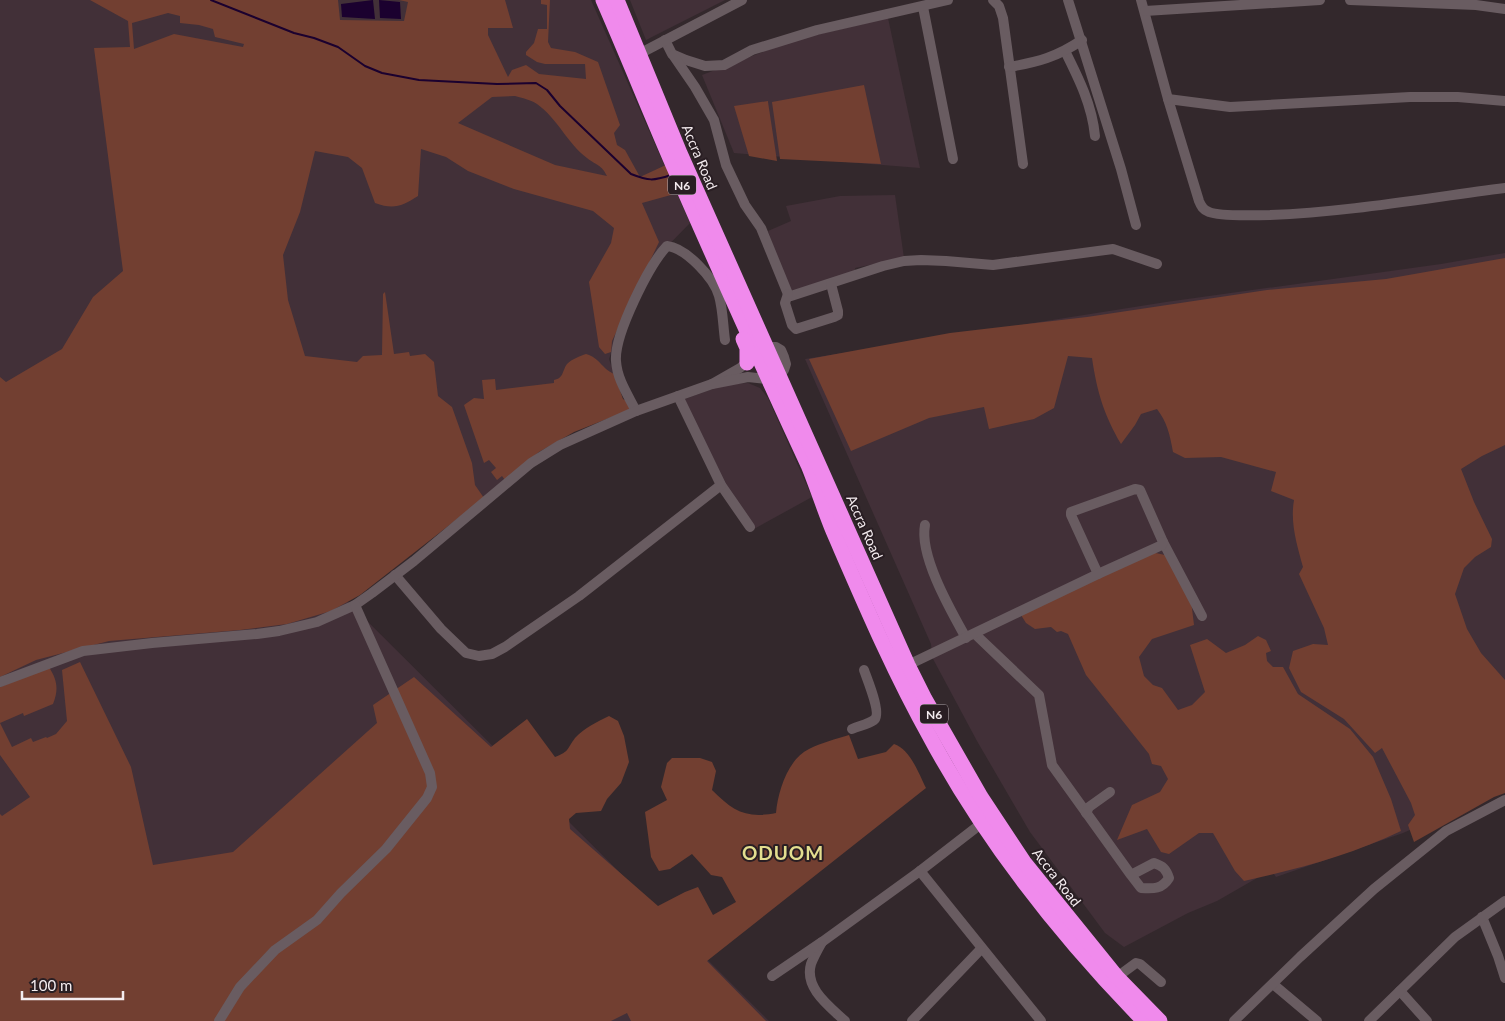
<svg xmlns="http://www.w3.org/2000/svg" width="1505" height="1021" font-family="Lato,sans-serif">
<rect width="100%" height="100%" fill="#33282c"/>
<g fill="#423038">
<path d="M 0,0 L 591,0 L 690,223 L 649,265 L 620,327 L 609,359 L 622,397 L 530,456 L 477,504 L 346,600 L 769,1021 L 0,1021 Z"/>
<path d="M 630,0 L 725,0 L 646,40 Z"/>
<path d="M 888,18 L 920,168 L 734,153 L 702,75 L 794,40 Z"/>
<path d="M 895,195 L 904,258 L 855,268 L 856,273 L 790,294 L 768,231 L 791,221 L 786,206 L 840,196 Z"/>
<path d="M 1505,253 L 1505,781 L 1490,795 L 1403,833 L 1276,877 L 1271,870 L 1217,901 L 1188,913 L 1124,947 L 1105,933 L 1030,832 L 977,741 L 932,657 L 931,644 L 805,359 L 1166,302 L 1441,264 Z"/>
<path d="M 748,383 L 760,388 L 768,398 L 812,497 L 754,529 L 726,489 L 689,415 L 685,399 L 726,384 Z"/>
</g>
<g fill="#723f31" fill-rule="evenodd">
<path d="M 90,0 L 338,0 L 340,20 L 404,21 L 408,2 L 399,0 L 505,0 L 513,28 L 488,28 L 488,35 L 508,77 L 512,70 L 526,65 L 539,74 L 586,79 L 585,64 L 545,64 L 537,62 L 526,55 L 526,52 L 534,43 L 538,29 L 547,29 L 547,5 L 541,4 L 541,0 L 550,0 L 548,42 L 551,48 L 575,52 L 598,62 L 620,125 L 614,133 L 617,145 L 625,150 L 640,177 L 668,164 L 678,193 L 642,203 L 659,242 L 612,341 L 611,352 L 605,354 L 599,347 L 589,282 L 611,243 L 614,228 L 593,211 L 514,189 L 468,171 L 446,157 L 421,149 L 418,196 C 402,206 394,210 375,203 L 362,168 L 348,157 L 315,151 L 300,212 L 283,255 L 288,300 L 305,356 L 357,362 L 363,356 L 382,355 L 383,294 L 385,292 L 394,354 L 409,352 L 410,356 L 425,354 L 434,362 L 438,396 L 452,407 L 472,463 L 475,485 L 484,498 L 360,595 L 331,611 L 287,624 L 240,630 L 109,641 L 36,660 L 0,677 L 0,377 L 6,382 L 62,349 L 93,297 L 123,271 L 94,48 L 130,47 L 128,21 ZM 168,13 L 180,16 L 180,23 L 199,25 L 213,29 L 215,37 L 244,44 L 243,47 L 174,34 L 134,49 L 132,23 ZM 515,96 C 522,98 531,100 537,104 C 558,119 567,143 587,158 C 597,166 601,164 607,176 L 555,165 L 458,123 L 492,97 Z"/>
<path d="M 864,85 L 881,164 L 780,159 L 772,102 Z"/>
<path d="M 768,101 L 768,102 L 777,161 L 749,156 L 734,106 Z"/>
<path d="M 1505,258 L 1505,445 L 1482,456 L 1461,469 L 1474,502 L 1492,539 L 1491,547 L 1475,557 L 1464,568 L 1455,594 L 1467,629 L 1481,653 L 1505,680 L 1505,793 L 1494,797 L 1414,842 L 1408,825 L 1415,815 L 1411,803 L 1382,748 L 1375,753 L 1344,719 L 1301,692 L 1289,668 L 1293,651 L 1313,644 L 1328,645 L 1324,628 L 1299,574 L 1303,567 C 1297,545 1290,523 1294,500 L 1271,491 L 1276,472 L 1221,457 L 1185,458 L 1173,452 C 1170,435 1167,422 1157,409 L 1141,414 L 1135,425 L 1121,444 C 1104,415 1097,392 1092,358 L 1068,356 L 1054,408 L 1034,419 L 989,429 L 984,407 L 929,418 L 851,451 L 809,359 L 950,333 L 1087,317 L 1267,290 L 1386,279 Z"/>
<path d="M 586,354 C 600,358 601,368 614,374 L 623,399 L 630,403 L 632,409 L 574,432 L 539,452 L 505,480 L 502,476 L 497,480 L 491,472 L 496,468 L 489,460 L 484,463 L 464,405 L 474,398 L 484,399 L 482,380 L 495,379 L 496,390 L 554,383 L 554,380 C 564,378 562,371 567,364 C 572,359 580,356 586,354 Z"/>
<path d="M 1151,552 L 1165,555 L 1191,600 L 1194,625 L 1152,639 L 1139,657 L 1144,676 L 1153,685 L 1162,688 L 1178,710 L 1192,705 L 1205,692 L 1190,645 L 1207,639 L 1226,653 L 1245,645 L 1258,636 L 1266,640 L 1271,651 L 1266,653 L 1267,661 L 1273,667 L 1283,667 L 1298,694 L 1350,729 L 1373,757 L 1391,799 L 1401,831 C 1351,855 1298,869 1244,881 L 1235,871 L 1213,833 L 1199,833 L 1169,854 L 1161,852 L 1147,829 L 1117,840 L 1132,805 L 1160,792 L 1168,779 L 1161,766 L 1152,764 L 1149,754 L 1086,675 L 1068,634 L 1061,631 L 1057,632 L 1051,627 L 1035,629 L 1026,623 L 1021,615 Z"/>
<path d="M 80,662 L 131,767 L 153,865 L 233,852 L 377,723 L 373,705 L 414,677 L 491,747 L 527,719 L 555,757 C 570,751 566,750 575,738 C 584,728 597,722 609,716 L 618,721 L 624,736 L 629,762 L 621,783 L 607,799 L 601,811 L 576,813 L 569,819 L 570,829 L 658,906 L 685,892 L 698,887 L 713,915 L 736,902 L 722,877 L 711,875 L 692,854 L 670,869 L 659,871 L 651,857 L 645,812 L 667,800 L 661,787 L 667,763 L 672,758 L 700,758 L 712,762 L 716,771 L 712,790 C 733,811 746,819 776,813 C 778,791 788,759 809,749 C 821,743 836,739 849,735 L 858,759 L 886,752 L 894,744 C 910,749 919,774 926,788 L 707,961 L 766,1021 L 631,1021 L 627,1013 L 611,1021 L 0,1021 L 0,814 L 2,816 L 30,797 L 0,755 L 0,687 L 49,667 C 57,680 59,689 53,704 L 24,716 L 23,713 L 0,723 L 12,747 L 31,738 L 33,742 L 46,737 L 47,738 L 56,734 L 67,721 L 62,670 Z"/>
</g>
<g fill="#1b012f">
<path d="M 373,0 L 375,19 L 342,17 L 341,4 Z"/>
<path d="M 379,0 L 400,2 L 401,19 L 380,18 Z"/>
</g>
<g fill="none" stroke-linecap="round" stroke-linejoin="round">
<path stroke="#1b012f" stroke-width="2" d="M 211,0 L 294,33 L 314,38 L 338,47 L 365,66 L 382,73 L 419,80 L 497,84 L 536,83 L 547,90 L 560,106 L 631,174 C 649,181 653,181 671,175"/>
<g stroke="#695c61" stroke-width="10">
<path d="M 993,0 L 999,6 L 1003,18 L 1023,164"/>
<path d="M 1068,0 L 1121,169 L 1136,225"/>
<path d="M 1141,0 L 1168,99 L 1199,201 C 1201,206 1203,210 1209,212 C 1221,217 1255,215 1270,215 C 1349,212 1426,198 1505,188"/>
<path d="M 1350,0 L 1476,5 L 1505,9"/>
<path d="M 923,7 L 953,159"/>
<path d="M 1145,11 L 1320,0"/>
<path d="M 665,40 L 672,54 L 686,60 L 705,66 L 724,65 L 752,50 L 817,30 L 948,0"/>
<path d="M 1065,51 C 1079,79 1092,105 1095,136"/>
<path d="M 639,54 L 742,0"/>
<path d="M 673,55 L 695,87 L 714,120 L 726,165 L 745,205 L 761,228 L 788,294"/>
<path d="M 1009,67 C 1038,62 1057,57 1082,40"/>
<path d="M 1168,99 L 1230,107 L 1410,97 L 1458,97 L 1505,101"/>
<path d="M 788,294 L 791,296 L 883,266 L 904,261 L 921,260 L 946,261 L 993,265 L 1113,249 L 1157,264"/>
<path d="M 788,294 L 785,303 L 792,325 L 796,329 L 834,317 L 838,315 L 838,311 L 831,284"/>
<path d="M 712,384 L 740,368 L 751,359"/>
<path d="M 678,396 L 721,485 L 750,527"/>
<path d="M 636,411 C 628,395 617,379 616,361 C 614,335 649,265 667,246 C 686,248 714,278 719,296 C 723,310 723,326 725,340"/>
<path d="M 925,525 C 919,556 951,611 966,638"/>
<path d="M 1098,574 L 1071,515 L 1071,512 L 1135,489 L 1140,490 L 1163,542 L 1202,616"/>
<path d="M 395,575 L 441,629 L 466,653 L 479,656 L 492,654 L 505,647 L 579,596 L 721,485"/>
<path d="M 975,634 L 1039,695 L 1052,765 L 1131,875 L 1141,888 C 1154,889 1162,889 1169,878 C 1166,869 1163,866 1154,863 L 1131,875"/>
<path d="M 908,665 L 1098,574 L 1162,545 L 1163,542"/>
<path d="M 0,682 L 83,651 L 152,643 L 257,634 L 279,631 L 317,622 L 355,605 L 372,593 L 414,561 L 531,463 L 560,445 L 636,411 L 712,384 L 748,377 L 767,379 L 779,375 L 784,370 L 786,364 L 784,357 L 781,350 L 776,347 L 767,347 L 762,349"/>
<path d="M 852,729 C 859,726 869,724 874,720 C 882,714 867,679 864,670"/>
<path d="M 1086,813 L 1089,807 L 1110,792"/>
<path d="M 920,871 L 1041,1021"/>
<path d="M 1482,917 L 1498,956 L 1505,978"/>
<path d="M 822,942 C 818,949 814,956 811,964 C 804,988 829,1006 845,1021"/>
<path d="M 772,976 L 822,942 L 920,871 L 982,823"/>
<path d="M 1117,977 L 1136,963 L 1140,964 L 1161,982"/>
<path d="M 1273,984 L 1317,1021"/>
<path d="M 1400,991 L 1427,1021"/>
<path d="M 219,1021 L 240,987 L 275,950 L 317,920 L 341,893 L 386,849 L 427,798 L 432,787 L 430,773 L 355,605"/>
<path d="M 912,1021 L 981,949"/>
<path d="M 1234,1021 L 1300,957 L 1374,889 L 1446,831 L 1505,800"/>
<path d="M 1369,1021 L 1455,937 L 1505,901"/>
</g>
<g stroke="#f08aec" stroke-width="15">
<path d="M 603,0 C 628,57 651,115 676,172 C 719,270 763,368 808,465 C 817,487 824,509 833,531 C 863,600 893,671 930,737 C 986,841 1062,937 1144,1021"/>
<path d="M 617,0 L 680,153 L 908,665 L 925,699 L 981,797 L 1024,862 L 1117,977 L 1160,1021"/>
<path d="M 743,339 L 747,348 L 747,363"/>
</g>
</g>
<g text-anchor="middle" dominant-baseline="central" stroke-width="4" stroke-linejoin="round" paint-order="stroke">
<g fill="#291e23" stroke="#b7aeb2" stroke-width="1">
<rect x="668" y="175.5" width="28" height="19" rx="4"/>
<rect x="920" y="704.5" width="28" height="19" rx="4"/>
</g>
<g font-size="12" font-weight="bold" fill="#f4ecef">
<text x="682" y="185">N6</text>
<text x="934" y="714">N6</text>
</g>
<g font-size="14" fill="#f4ecef" stroke="#291e23">
<text transform="translate(700 157) rotate(67)">Accra Road</text>
<text transform="translate(865 527) rotate(66)">Accra Road</text>
<text transform="translate(1057 877) rotate(52)">Accra Road</text>
</g>
<g font-size="19" font-weight="bold" letter-spacing="1" fill="#e3de8f" stroke="#291e23">
<text x="783" y="852">ODUOM</text>
</g>
</g>
<path d="M22 991v8h101v-8" fill="none" stroke="#f4ecef" stroke-width="2.5"/>
<text x="30" y="991" font-size="15" fill="#f4ecef" stroke="#291e23" stroke-width="4" paint-order="stroke">100 m</text>
</svg>
